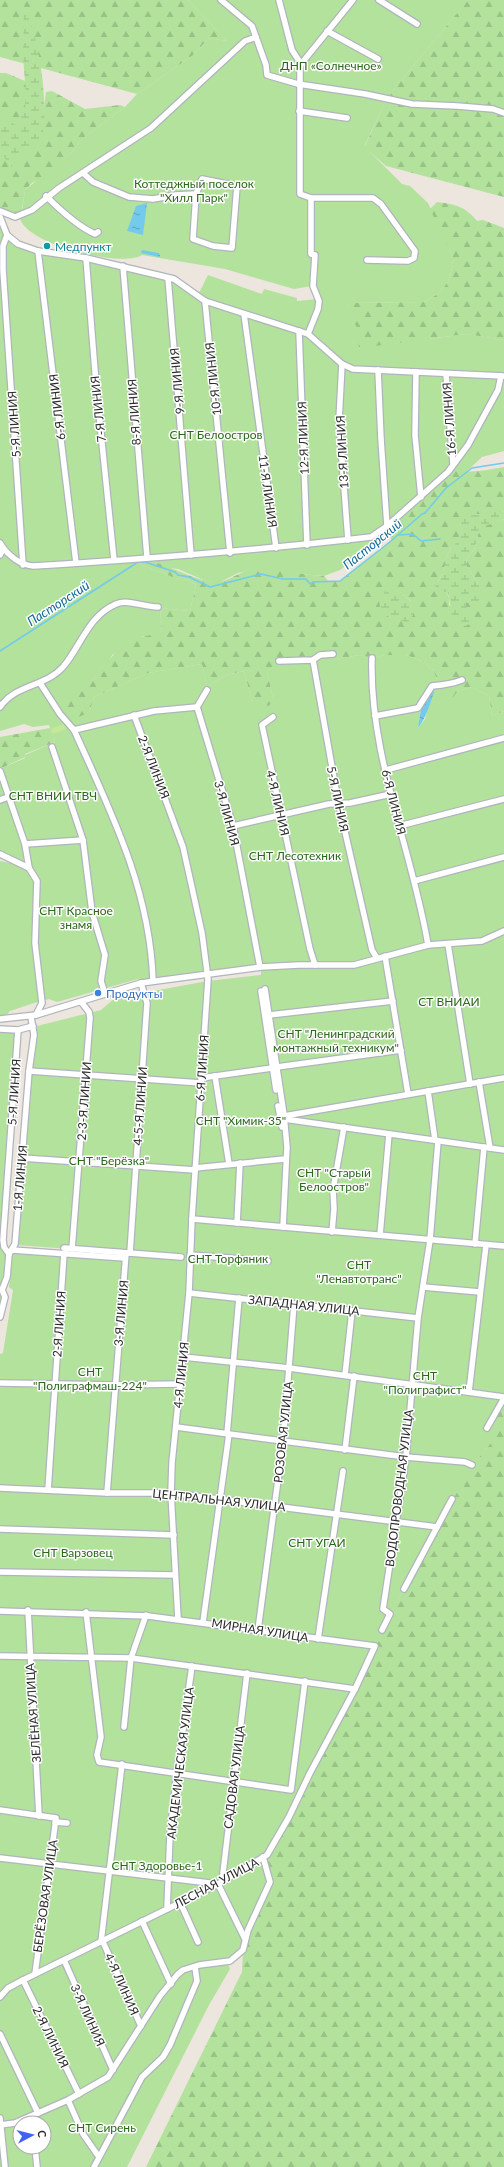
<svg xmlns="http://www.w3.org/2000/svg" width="504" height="2167" font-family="Lato,sans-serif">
<defs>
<pattern id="forest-firs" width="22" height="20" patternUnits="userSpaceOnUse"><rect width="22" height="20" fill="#b2e29b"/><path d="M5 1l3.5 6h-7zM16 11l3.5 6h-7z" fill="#99c286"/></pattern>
<pattern id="wetland-marsh" width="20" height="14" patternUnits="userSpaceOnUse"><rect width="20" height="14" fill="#b2e29b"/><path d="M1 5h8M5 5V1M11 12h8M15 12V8" fill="none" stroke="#99c286"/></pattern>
<pattern id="water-ripples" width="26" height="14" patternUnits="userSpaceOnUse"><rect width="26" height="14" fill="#73caec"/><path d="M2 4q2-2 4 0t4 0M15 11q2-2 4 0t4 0" fill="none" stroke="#5fa4bf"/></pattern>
</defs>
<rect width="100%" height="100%" fill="#ece6de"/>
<g fill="#b2e29b" fill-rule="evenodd">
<path d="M 188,0 L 468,0 L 394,89 L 385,102 L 365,145 L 371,153 L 402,184 L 410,186 L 428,203 L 451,253 L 453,265 L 448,282 L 438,294 L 424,302 L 348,303 L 351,316 L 357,328 L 429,339 L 466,334 L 504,340 L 504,451 L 482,457 L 466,472 L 461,472 L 373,536 L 368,549 L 340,570 L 324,576 L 251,570 L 238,573 L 218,583 L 206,581 L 178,569 L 140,564 L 175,578 L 189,580 L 196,585 L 190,611 L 160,608 L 162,633 L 152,637 L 143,636 L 112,655 L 108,663 L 94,678 L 62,708 L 89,713 L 94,697 L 148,673 L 202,664 L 207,687 L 226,675 L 244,671 L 252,701 L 273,698 L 267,671 L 279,663 L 328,655 L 336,659 L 360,655 L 373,658 L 385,655 L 406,655 L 422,661 L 434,671 L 440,691 L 457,692 L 471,687 L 489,696 L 492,716 L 504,711 L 504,1398 L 491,1419 L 491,1443 L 473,1465 L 391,1612 L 270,1882 L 244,1946 L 227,1962 L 230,1969 L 209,2005 L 127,2167 L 0,2167 L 0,1354 L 3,1353 L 13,1290 L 9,1287 L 13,1250 L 106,1256 L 126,1253 L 16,1245 L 33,1027 L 101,1010 L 115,998 L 208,981 L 261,975 L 261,968 L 147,982 L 138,979 L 57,1002 L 49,999 L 31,1004 L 10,1011 L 3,1019 L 0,1019 L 0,861 L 15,864 L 0,854 L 0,769 L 25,758 L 25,755 L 55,742 L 49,725 L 33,727 L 24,724 L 0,731 L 0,217 L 3,228 L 18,244 L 173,279 L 198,295 L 208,275 L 262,294 L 264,289 L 297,298 L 297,301 L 318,299 L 312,286 L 294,289 L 225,269 L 142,255 C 123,268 26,245 20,218 L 45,200 L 128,146 L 239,44 L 152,123 L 96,162 L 57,185 L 46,194 L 35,206 L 22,211 L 25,190 L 71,153 L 82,139 L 125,107 L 137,94 L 192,56 L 209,38 L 227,41 ZM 433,690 L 425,719 L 418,728 L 421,709 ZM 20,2123 L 44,2123 L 44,2147 L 20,2147 Z"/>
<path d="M 0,1029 L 15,1031 L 4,1247 L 8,1253 L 0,1317 Z"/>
</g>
<g fill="url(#forest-firs)" fill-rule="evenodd">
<path d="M 0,0 L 188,0 L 227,41 L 209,38 L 192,56 L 137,94 L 0,57 Z"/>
<path d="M 468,0 L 504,0 L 504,197 L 386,166 L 371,153 L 365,146 L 385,102 L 394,89 Z"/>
<path d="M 0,73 L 6,73 L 25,81 L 41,131 L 46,92 L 52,91 L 85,109 L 120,105 L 125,107 L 82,139 L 71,153 L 40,179 L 32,183 L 25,190 L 21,215 L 15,217 L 0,211 Z"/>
<path d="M 437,202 C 455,204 466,207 477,221 L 483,220 L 504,228 L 504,340 L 466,334 L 359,348 L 357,328 L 350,316 L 348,303 L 424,302 L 438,294 L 448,282 L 453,265 L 451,253 L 430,209 Z"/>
<path d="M 504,467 L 504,511 L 489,515 L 476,514 L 460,522 L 462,532 L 455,546 L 451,548 L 446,558 L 444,572 L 438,581 C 444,589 451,595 449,605 L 469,624 L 465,602 L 479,585 L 466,565 L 467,558 L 474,550 L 480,527 L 504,519 L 504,711 L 492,716 L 489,696 L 471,687 L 457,692 L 453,697 L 440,691 L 434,671 L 422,661 L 406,655 L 385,655 L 373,658 L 360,655 L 336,659 L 328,655 L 280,663 L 267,671 L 273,698 L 269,706 L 252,701 L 244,671 L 226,675 L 207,687 L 202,664 L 148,673 L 94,697 L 89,713 L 66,721 L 58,710 L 94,678 L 121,646 L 130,639 L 162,633 L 160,608 L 190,611 L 196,585 L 189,580 L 175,578 L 140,564 L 142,560 C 167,562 190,580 215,582 C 227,583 238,572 250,570 C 267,568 305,575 324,576 L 328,581 L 340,581 L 391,541 L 389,525 L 451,468 C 468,475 486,470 504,467 ZM 400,592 L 411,601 L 408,622 L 404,620 Z"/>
<path d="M 50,728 L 55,742 L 25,754 L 25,757 L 0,769 L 0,737 Z"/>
<path d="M 504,1398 L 504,2167 L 146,2167 L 242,1972 L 243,1950 L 246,1936 L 270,1882 L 266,1865 L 280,1834 L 361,1678 L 391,1612 L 427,1547 L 471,1467 L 491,1443 L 491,1419 Z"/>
</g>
<g fill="url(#wetland-marsh)">
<path d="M 24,6 C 40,41 49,104 42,141 L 25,150 L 11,167 L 2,154 L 0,125 L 5,120 L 18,126 L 25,107 L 26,95 L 23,56 Z"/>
<path d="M 504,511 L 504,519 L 480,528 L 474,550 L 467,558 L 466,565 L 479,585 L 482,601 L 475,605 L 465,602 L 470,624 L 465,626 L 456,625 C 449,614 452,603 447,592 L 440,592 L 435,586 L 444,572 L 446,558 L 451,548 L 455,545 L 462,532 L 460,522 C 468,512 490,514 504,511 Z"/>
<path d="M 386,590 L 400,592 L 413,603 L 413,615 L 408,622 L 394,620 L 381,612 L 379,601 Z"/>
</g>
<path fill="#c5e897" d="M 64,724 L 66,729 L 53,734 L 51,729 Z"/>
<g fill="url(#water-ripples)">
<path d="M 147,203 L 143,235 L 127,231 L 136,206 Z"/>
<path d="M 142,250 L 159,253 L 160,256 L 159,257 L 141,253 Z"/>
<path d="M 432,688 L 434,692 C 430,704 426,718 418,728 L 421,709 Z"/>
</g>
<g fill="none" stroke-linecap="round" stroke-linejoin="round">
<g stroke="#73caec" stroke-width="1.5">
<path d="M 399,535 L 413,534 L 421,541 L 440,539"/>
<path d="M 0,651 L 138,562 L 145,562 L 175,572 L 178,575 L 189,577 L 210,587 L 261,574 L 283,579 L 306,579 L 310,584 L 313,582 L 340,581 L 391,541 L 422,514 L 425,513 L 446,488 L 472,468 L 504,463"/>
</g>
<g stroke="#b1b4be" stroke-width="8">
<g id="street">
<path d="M 221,0 L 252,26 L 266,65 L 267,75 L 298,84 L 365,94 L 412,104 L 457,106 L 493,109 L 504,113"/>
<path d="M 279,0 L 292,50 L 301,64"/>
<path d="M 379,0 L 417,24"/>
<path d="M 327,31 L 378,59"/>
<path d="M 299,111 L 347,118"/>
<path d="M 83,173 L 93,182 L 129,197 L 153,199 L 176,195 L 196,194"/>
<path d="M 202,179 L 237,186 L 232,248 L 213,246 L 193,239 L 196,194 Z"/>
<path d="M 46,196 C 60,210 77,226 95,234 L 98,232"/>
<path d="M 311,198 L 373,198 L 381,204 L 415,251 L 414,258 L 408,261 L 367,260"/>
<path d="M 0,211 L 15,217 L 32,210 L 59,188 L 151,128 L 231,54 L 245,41 L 256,37"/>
<path d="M 0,217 L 7,235 L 18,244 L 38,251 L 86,258 L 174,279 L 205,301 L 308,334 L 318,309 L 319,301 L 313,286 L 315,255 L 311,254 L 311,198 L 300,194 L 300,70 L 301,64 L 353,0"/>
<path d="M 7,235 L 3,246 L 3,270 L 23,565"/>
<path d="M 38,251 L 76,563"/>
<path d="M 86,258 L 96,384 L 114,560"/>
<path d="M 123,266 L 147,557"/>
<path d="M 168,278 L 191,555"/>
<path d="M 205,301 L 230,553"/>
<path d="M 244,314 L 276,548"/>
<path d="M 299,331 L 307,545"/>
<path d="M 308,334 L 342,364 L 353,369 L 503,376"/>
<path d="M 342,364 L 339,420 L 348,540"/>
<path d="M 378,370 L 381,439 L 387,526"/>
<path d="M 416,372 L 415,435 L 421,497"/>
<path d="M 446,374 L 453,464"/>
<path d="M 0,543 C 7,555 20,565 33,566 C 146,559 259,550 371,537 L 387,526 L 448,472 L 468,445 L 498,390 L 501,376"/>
<path d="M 0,555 L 3,549"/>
<path d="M 372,658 C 369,756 412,849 428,945"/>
<path d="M 313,660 L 338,801 L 372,950 L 377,958"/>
<path d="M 279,661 L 313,660 L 320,655 L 333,654"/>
<path d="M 40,683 L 60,714 L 74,730"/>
<path d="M 0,707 C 16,684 45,687 63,667 C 81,646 88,616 116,604 C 128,599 144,607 158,607"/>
<path d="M 197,707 L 233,826 L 260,967"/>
<path d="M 197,707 L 207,690"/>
<path d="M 134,715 L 183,847 L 202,933 L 208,979 L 192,1218 L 189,1293 L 172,1463 L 171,1493 L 178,1619"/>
<path d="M 375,716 L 418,708 L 432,686 C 443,685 452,684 462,680"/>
<path d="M 273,717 L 262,725 L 310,949 L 315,965"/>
<path d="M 74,730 C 111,812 150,889 153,981"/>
<path d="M 74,730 L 154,711 L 197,707"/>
<path d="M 52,747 L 83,840 L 92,912 L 105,955 L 101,981 L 105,994"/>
<path d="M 386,770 L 504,738"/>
<path d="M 0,771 L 25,844 L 29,868 L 37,881 L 35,943 L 42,1003 L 36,1015"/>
<path d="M 0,800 L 8,797"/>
<path d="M 233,826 L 329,804 L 350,803 L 391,794"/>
<path d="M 399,826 L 504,799"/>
<path d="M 25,844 L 83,840"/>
<path d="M 0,854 L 29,868"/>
<path d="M 414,881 L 504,857"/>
<path d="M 448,944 L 470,1084"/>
<path d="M 385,956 L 408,1094"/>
<path d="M 265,989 L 284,1115 L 287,1147 L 283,1227"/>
<path d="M 261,991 L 276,1090"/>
<path d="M 269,1015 L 393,1001"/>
<path d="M 0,1019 L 36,1015 L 141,983 L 261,967 L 299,965 L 354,965 L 428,945 L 482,941 L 504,931"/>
<path d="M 0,1029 L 18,1030 L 33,1026"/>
<path d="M 277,1067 L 401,1050"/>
<path d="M 29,1071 L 201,1083"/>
<path d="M 215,1076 L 229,1164"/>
<path d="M 201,1078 L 272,1068"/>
<path d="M 479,1082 L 490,1148"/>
<path d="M 428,1091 L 435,1140"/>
<path d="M 278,1106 L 282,1127"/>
<path d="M 284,1116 L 504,1078"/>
<path d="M 284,1119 L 504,1150"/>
<path d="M 22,1158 L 195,1170"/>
<path d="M 195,1168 L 285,1159"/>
<path d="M 192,1219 L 504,1246"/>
<path d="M 237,1223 L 240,1163"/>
<path d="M 332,1232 L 334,1209 L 333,1190 L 344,1127"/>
<path d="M 380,1235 L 389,1134"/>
<path d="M 475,1244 L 484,1147"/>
<path d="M 64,1248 L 181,1257"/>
<path d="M 72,1249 L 90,1018 L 89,1012 L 82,1003"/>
<path d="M 12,1250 L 125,1258"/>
<path d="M 130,1253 L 147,1003 L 141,983"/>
<path d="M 9,1254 L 15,1244 L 29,1071 L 34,1035 L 31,1017"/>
<path d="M 190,1255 L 268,1261"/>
<path d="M 423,1287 L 480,1292"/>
<path d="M 189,1293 L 418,1318"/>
<path d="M 0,1317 L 5,1297 L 2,1290 L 7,1277 L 9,1254 L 4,1247 L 3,1240 L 18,1030"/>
<path d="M 183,1357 L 289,1368 L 504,1397"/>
<path d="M 345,1375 L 352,1311"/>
<path d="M 0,1383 L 114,1385 L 180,1384"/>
<path d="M 469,1392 L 486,1245"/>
<path d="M 176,1427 L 406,1457 L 465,1462 L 472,1465"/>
<path d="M 487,1428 L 504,1398"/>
<path d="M 227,1434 L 239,1298"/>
<path d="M 345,1450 L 354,1376"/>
<path d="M 0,1488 L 107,1493 L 171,1493 L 437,1527"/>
<path d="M 48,1490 L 64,1253"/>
<path d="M 107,1493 L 126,1253"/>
<path d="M 0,1529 L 174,1535"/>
<path d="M 0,1572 L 175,1575"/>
<path d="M 404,1589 L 452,1499"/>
<path d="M 28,1610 L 39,1816"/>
<path d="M 0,1611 L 148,1616 L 375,1646 L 355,1689 L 310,1773 L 289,1817 L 267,1855 L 218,1884 L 23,1980 L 8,1988 L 0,1997"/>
<path d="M 86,1612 L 101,1737 L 97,1755 L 99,1762 L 291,1790 L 305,1681"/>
<path d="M 203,1622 L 229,1434"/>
<path d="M 258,1630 L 283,1442 L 294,1304"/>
<path d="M 382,1630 L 390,1614 L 383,1609 L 406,1457 L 418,1318 L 430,1240 L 438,1141"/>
<path d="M 318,1639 L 343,1471"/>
<path d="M 0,1656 L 131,1658 L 355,1689"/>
<path d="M 124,1727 L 131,1658 L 146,1615"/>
<path d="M 0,1810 L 56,1818 L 35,1974"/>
<path d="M 55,1822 L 67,1823"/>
<path d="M 0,1858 L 218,1884 L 245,1939"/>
<path d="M 222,1881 L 247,1673"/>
<path d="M 180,1902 L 198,1942"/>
<path d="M 167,1909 L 170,1834 L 177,1772 L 192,1666"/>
<path d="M 142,1921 L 171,1984"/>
<path d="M 101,1942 L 122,1764"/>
<path d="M 103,1942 L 141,2026"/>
<path d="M 64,1960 L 113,2070"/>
<path d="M 23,1980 L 79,2094"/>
<path d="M 0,2034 L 38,2113"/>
<path d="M 68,2100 L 83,2134 L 99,2157"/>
<path d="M 0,2118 L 5,2167"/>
<path d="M 0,2125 L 15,2123 L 68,2100 L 108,2077 L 160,1996 L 178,1974 L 183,1970 L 199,1965 L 230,1961 L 243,1950 L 248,1930 L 270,1882 L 263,1857"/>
<path d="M 35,2147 L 37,2167"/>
<path d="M 94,2167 L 142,2077 L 163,2057 L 170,2045 L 197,1981 L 195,1967"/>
</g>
</g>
<use href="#street" stroke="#fff" stroke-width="5.5"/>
</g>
<circle fill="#0f9aa8" stroke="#fff" stroke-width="1.5" cx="47" cy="246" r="4"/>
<circle fill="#3f7fe0" stroke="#fff" stroke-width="1.5" cx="98" cy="993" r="4"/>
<g text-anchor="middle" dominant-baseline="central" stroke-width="3" stroke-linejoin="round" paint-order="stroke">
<g font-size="12" fill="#2b671c" stroke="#fff">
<text x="331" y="65">ДНП «Солнечное»</text>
<text x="194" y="183">Коттеджный поселок<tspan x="194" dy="14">"Хилл Парк"</tspan></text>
<text x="216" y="434">СНТ Белоостров</text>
<text x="53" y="795">СНТ ВНИИ ТВЧ</text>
<text x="295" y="855">СНТ Лесотехник</text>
<text x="76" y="910">СНТ Красное<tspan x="76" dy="14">знамя</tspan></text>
<text x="449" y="1001">СТ ВНИАИ</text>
<text x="336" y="1033">СНТ "Ленинградский<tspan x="336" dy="14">монтажный техникум"</tspan></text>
<text x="241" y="1120">СНТ "Химик-35"</text>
<text x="109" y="1160">СНТ "Берёзка"</text>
<text x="334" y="1172">СНТ "Старый<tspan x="334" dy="14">Белоостров"</tspan></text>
<text x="228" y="1258">СНТ Торфяник</text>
<text x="359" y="1264">СНТ<tspan x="359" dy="14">"Ленавтотранс"</tspan></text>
<text x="90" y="1371">СНТ<tspan x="90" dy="14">"Полиграфмаш-224"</tspan></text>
<text x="425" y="1375">СНТ<tspan x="425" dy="14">"Полиграфист"</tspan></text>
<text x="317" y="1542">СНТ УГАИ</text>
<text x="73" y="1552">СНТ Варзовец</text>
<text x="157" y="1865">СНТ Здоровье-1</text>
<text x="102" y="2127">СНТ Сирень</text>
</g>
<g font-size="12" fill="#0d838f" stroke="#fff" text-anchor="start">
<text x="55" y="246">Медпункт</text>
</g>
<g font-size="12" fill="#2b2b2b" stroke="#fff">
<text transform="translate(213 379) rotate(-96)">10-Я ЛИНИЯ</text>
<text transform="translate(177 381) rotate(-95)">9-Я ЛИНИЯ</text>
<text transform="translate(57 407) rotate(-97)">6-Я ЛИНИЯ</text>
<text transform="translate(98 409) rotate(-96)">7-Я ЛИНИЯ</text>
<text transform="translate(134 412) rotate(-94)">8-Я ЛИНИЯ</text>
<text transform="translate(449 419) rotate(-94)">16-Я ЛИНИЯ</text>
<text transform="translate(14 424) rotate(-94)">5-Я ЛИНИЯ</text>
<text transform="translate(303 438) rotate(-92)">12-Я ЛИНИЯ</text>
<text transform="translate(342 452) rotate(-93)">13-Я ЛИНИЯ</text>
<text transform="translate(268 491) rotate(82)">11-Я ЛИНИЯ</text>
<text transform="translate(154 767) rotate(69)">2-Я ЛИНИЯ</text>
<text transform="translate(338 799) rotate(78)">5-Я ЛИНИЯ</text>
<text transform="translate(394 802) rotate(76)">6-Я ЛИНИЯ</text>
<text transform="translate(278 803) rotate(77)">4-Я ЛИНИЯ</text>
<text transform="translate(227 813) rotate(75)">3-Я ЛИНИЯ</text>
<text transform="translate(202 1068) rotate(-86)">6-Я ЛИНИЯ</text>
<text transform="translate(14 1092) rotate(-86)">5-Я ЛИНИЯ</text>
<text transform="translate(84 1101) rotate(-86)">2-3-Я ЛИНИИ</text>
<text transform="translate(140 1106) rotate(-86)">4-5-Я ЛИНИИ</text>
<text transform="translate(20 1178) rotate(-85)">1-Я ЛИНИЯ</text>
<text transform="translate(304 1305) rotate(6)">ЗАПАДНАЯ УЛИЦА</text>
<text transform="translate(121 1313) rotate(-85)">3-Я ЛИНИЯ</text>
<text transform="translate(59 1324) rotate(-86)">2-Я ЛИНИЯ</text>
<text transform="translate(181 1375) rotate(-84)">4-Я ЛИНИЯ</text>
<text transform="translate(283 1432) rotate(-84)">РОЗОВАЯ УЛИЦА</text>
<text transform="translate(399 1488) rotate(-83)">ВОДОПРОВОДНАЯ УЛИЦА</text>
<text transform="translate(219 1500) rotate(6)">ЦЕНТРАЛЬНАЯ УЛИЦА</text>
<text transform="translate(260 1630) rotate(9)">МИРНАЯ УЛИЦА</text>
<text transform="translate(33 1713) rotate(-94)">ЗЕЛЁНАЯ УЛИЦА</text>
<text transform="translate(180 1763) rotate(-83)">АКАДЕМИЧЕСКАЯ УЛИЦА</text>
<text transform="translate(234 1777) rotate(-83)">САДОВАЯ УЛИЦА</text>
<text transform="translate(216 1883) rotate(-28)">ЛЕСНАЯ УЛИЦА</text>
<text transform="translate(45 1896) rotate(-82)">БЕРЁЗОВАЯ УЛИЦА</text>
<text transform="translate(122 1984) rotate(66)">4-Я ЛИНИЯ</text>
<text transform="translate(88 2015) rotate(66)">3-Я ЛИНИЯ</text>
<text transform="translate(51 2037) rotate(64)">2-Я ЛИНИЯ</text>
</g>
<g font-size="12" fill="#366cbe" stroke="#fff" text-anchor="start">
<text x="106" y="993">Продукты</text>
</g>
<g font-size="13" font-style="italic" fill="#116999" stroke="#fff">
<text transform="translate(372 544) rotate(-39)">Пасторский</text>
<text transform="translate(58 603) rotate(-33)">Пасторский</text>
</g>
</g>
<g transform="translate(32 2135) rotate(83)"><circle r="19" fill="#ffffff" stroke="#aaaaaa"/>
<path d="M0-3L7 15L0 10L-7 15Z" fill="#4261f5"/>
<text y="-6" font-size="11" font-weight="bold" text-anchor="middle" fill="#2b2b2b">С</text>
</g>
</svg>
